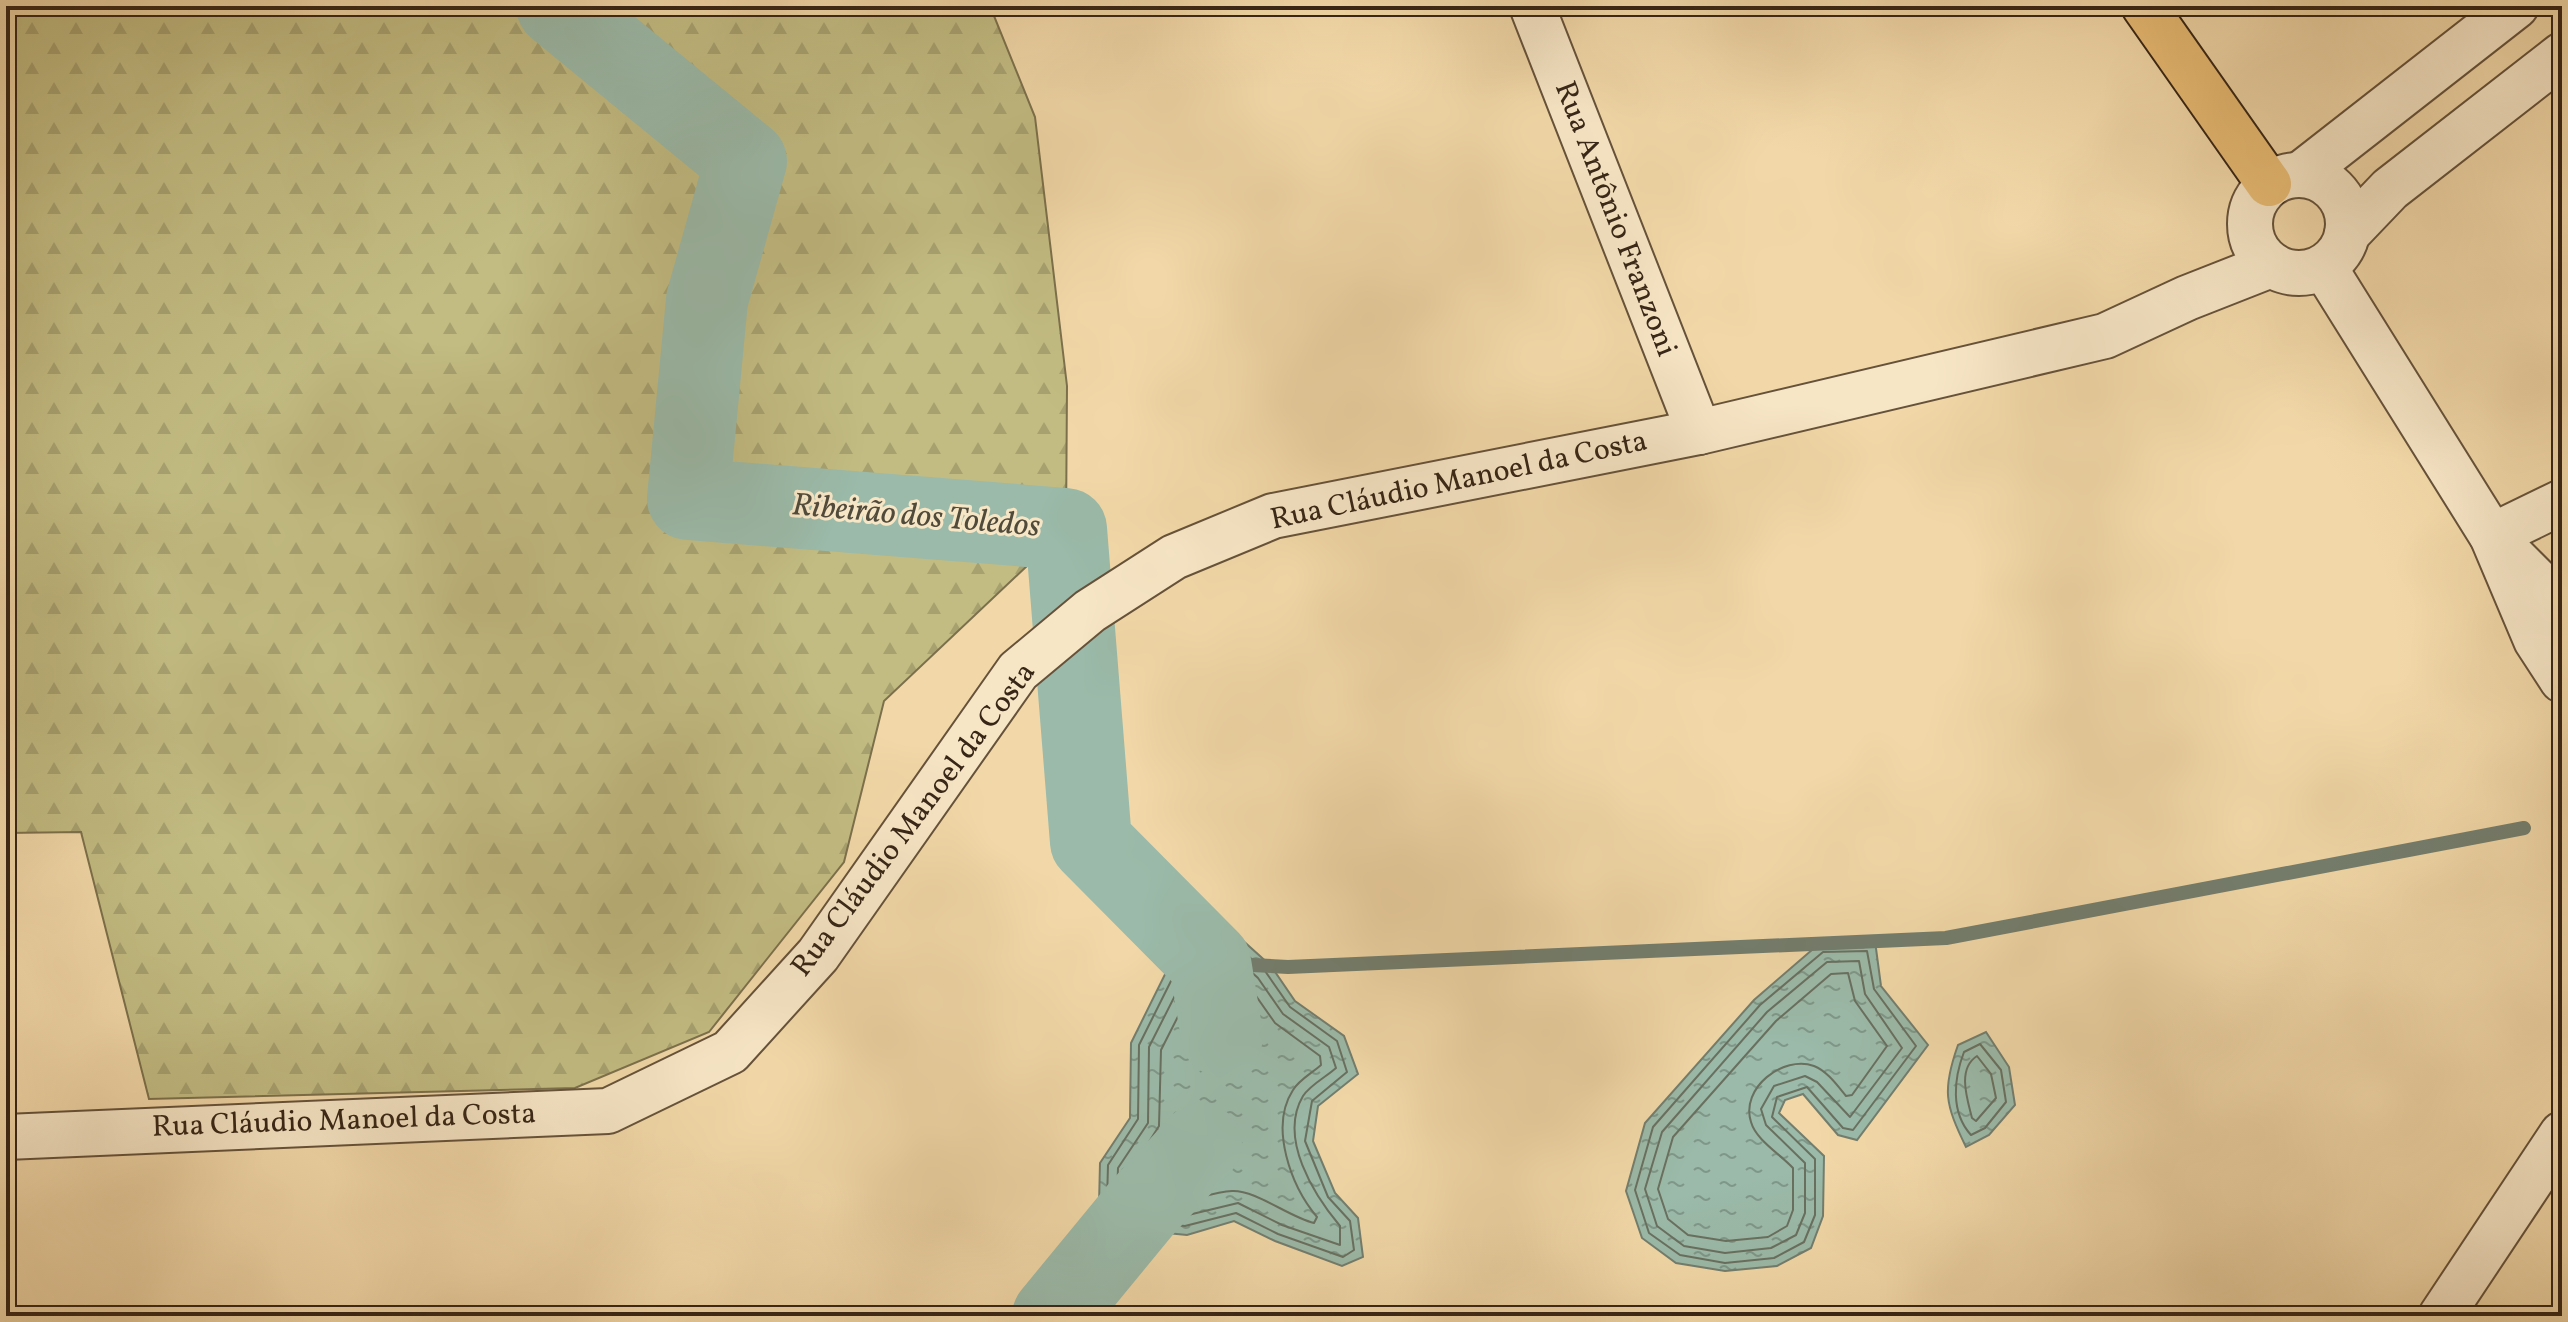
<svg xmlns="http://www.w3.org/2000/svg" width="2568" height="1322" font-family="Vollkorn,serif">
<defs>
<pattern id="forest-firs" width="22" height="20" patternUnits="userSpaceOnUse" patternTransform="scale(2)"><rect width="22" height="20" fill="#c2bc82"/><path d="M5 1l3.5 6h-7zM16 11l3.5 6h-7z" fill="#a7a170"/></pattern>
<pattern id="water-ripples" width="26" height="14" patternUnits="userSpaceOnUse" patternTransform="scale(2)"><rect width="26" height="14" fill="#9bbaa9"/><path d="M2 4q2-2 4 0t4 0M15 11q2-2 4 0t4 0" fill="none" stroke="#7f9789"/></pattern>
</defs>
<rect width="100%" height="100%" fill="#f2d8a8"/>
<filter id="stains"><feTurbulence type="fractalNoise" baseFrequency=".0025" numOctaves="4"/><feColorMatrix values="0 0 0 0 .2 0 0 0 0 .09 0 0 0 0 .02 0 0 0 .5 -.17"/></filter>
<radialGradient id="worn" r=".72"><stop offset=".6" stop-color="#630" stop-opacity="0"/><stop offset="1" stop-color="#630" stop-opacity=".3"/></radialGradient>
<path fill="url(#forest-firs)" stroke="#7c704c" stroke-width="2" d="M 6,6 L 990,6 L 1035,117 L 1067,386 L 1066,529 L 884,701 L 844,862 L 709,1032 L 575,1088 L 149,1099 L 81,832 L 6,833 Z"/>
<g fill="url(#water-ripples)" stroke="#737e6e" stroke-width="2">
<path d="M 1230,929 L 1271,966 L 1295,1001 L 1344,1036 L 1358,1074 L 1318,1106 L 1313,1141 L 1335,1193 L 1358,1218 L 1363,1257 L 1342,1266 L 1275,1241 L 1234,1221 L 1187,1235 L 1126,1229 L 1099,1205 L 1100,1163 L 1130,1118 L 1131,1043 L 1184,936 Z"/>
<path d="M 1875,941 L 1881,986 L 1928,1045 L 1857,1140 L 1838,1135 L 1803,1094 L 1785,1100 L 1779,1113 L 1824,1156 L 1823,1216 L 1811,1248 L 1777,1266 L 1725,1271 L 1676,1263 L 1642,1238 L 1626,1191 L 1645,1123 L 1754,1000 L 1820,943 Z"/>
<path d="M 1986,1032 L 2009,1067 L 2015,1105 L 1989,1135 L 1966,1147 C 1945,1104 1942,1090 1958,1045 Z"/>
</g>
<g fill="none" stroke-linecap="round" stroke-linejoin="round">
<g stroke="#697060" stroke-width="2">
<path d="M 1228,938 L 1265,971 L 1290,1007 L 1337,1041 L 1347,1072 L 1312,1101 L 1305,1141 L 1328,1197 L 1350,1221 L 1354,1250 L 1343,1257 L 1278,1234 L 1236,1213 L 1185,1226 L 1129,1221 L 1107,1201 L 1108,1165 L 1138,1119 L 1139,1045 L 1189,945 Z"/>
<path d="M 1225,948 L 1258,978 L 1283,1014 L 1329,1047 L 1336,1068 C 1326,1077 1310,1085 1303,1096 C 1278,1138 1314,1195 1340,1226 L 1340,1245 L 1282,1225 L 1238,1203 L 1184,1216 L 1134,1211 L 1117,1197 L 1118,1168 L 1148,1123 L 1149,1047 L 1196,954 Z"/>
<path d="M 1867,951 L 1874,989 L 1916,1046 L 1853,1130 L 1843,1128 L 1807,1087 L 1777,1097 L 1772,1117 L 1815,1159 L 1815,1215 L 1804,1242 L 1774,1258 L 1725,1263 L 1680,1255 L 1649,1233 L 1635,1190 L 1653,1127 L 1760,1005 L 1823,952 Z"/>
<path d="M 1220,961 L 1249,986 L 1275,1023 L 1320,1056 L 1321,1065 C 1312,1073 1299,1080 1293,1090 C 1269,1127 1291,1186 1317,1217 L 1314,1223 C 1289,1217 1256,1190 1232,1191 C 1200,1192 1158,1220 1130,1191 L 1130,1172 L 1159,1126 L 1161,1050 L 1204,965 Z"/>
<path d="M 1859,961 L 1865,994 L 1902,1048 L 1850,1117 L 1817,1082 L 1805,1076 L 1774,1086 L 1761,1109 L 1766,1125 L 1805,1163 L 1805,1213 L 1796,1235 L 1771,1248 L 1725,1253 L 1684,1246 L 1657,1226 L 1645,1189 L 1662,1132 L 1767,1012 L 1827,962 Z"/>
<path d="M 1848,973 L 1855,1001 L 1887,1046 L 1852,1095 L 1846,1096 C 1837,1085 1827,1071 1814,1066 C 1783,1055 1740,1088 1751,1122 C 1756,1140 1780,1154 1793,1168 L 1793,1210 L 1787,1226 L 1768,1237 L 1726,1241 L 1688,1235 L 1668,1219 L 1658,1189 L 1673,1137 L 1776,1021 L 1831,974 Z"/>
<path d="M 1980,1044 L 2001,1070 L 2006,1102 L 1985,1128 L 1971,1135 C 1950,1112 1954,1078 1964,1052 Z"/>
<path d="M 1977,1056 L 1991,1074 L 1996,1098 L 1976,1121 L 1972,1118 C 1967,1098 1957,1069 1977,1056 Z"/>
</g>
<path stroke="#737e6e" stroke-width="14" d="M 1252,965 L 1288,967 L 1946,938 L 2524,828"/>
<g stroke="#9bbaa9" stroke-width="82">
<path d="M 557,6 L 746,161 L 707,300 L 688,499 L 1066,529 L 1091,842 L 1210,962 L 1222,1036"/>
<path d="M 1053,1316 L 1141,1209 L 1201,1144"/>
</g>
<g stroke="#66523a" stroke-width="48">
<g id="minor">
<path d="M 1532,6 L 1699,432"/>
<path d="M 2301,174 L 2516,6"/>
<circle cx="2299" cy="224" r="49"/>
<path d="M 2347,234 L 2390,189 L 2562,55"/>
<path d="M 2324,267 L 2492,536 L 2536,640 L 2562,680"/>
<path d="M 2492,536 L 2562,502"/>
<path d="M 2508,552 L 2562,606"/>
<path d="M 6,1137 L 608,1111 L 730,1052 L 818,955 L 1018,671 L 1090,611 L 1174,557 L 1273,516 L 1699,432 L 2105,336 L 2187,298 L 2271,265"/>
<path d="M 2441,1316 L 2562,1134"/>
</g>
</g>
<g stroke="#372516" stroke-width="48">
<path id="major" d="M 2144,6 L 2269,184"/>
</g>
<use href="#minor" stroke="#f7e6c6" stroke-width="44"/>
<use href="#major" stroke="#e9bc74" stroke-width="44"/>
</g>
<g text-anchor="middle" dominant-baseline="central" stroke-width="6" stroke-linejoin="round" paint-order="stroke">
<g font-size="30" fill="#372516" stroke="#f7e6c6">
<text transform="translate(1615 219) rotate(69)">Rua Antônio Franzoni</text>
<text transform="translate(1459 481) rotate(-12)">Rua Cláudio Manoel da Costa</text>
<text transform="translate(914 820) rotate(-53)">Rua Cláudio Manoel da Costa</text>
<text transform="translate(344 1121) rotate(-2)">Rua Cláudio Manoel da Costa</text>
</g>
<g font-size="32" font-style="italic" fill="#504a3b" stroke="#f7e6c6">
<text transform="translate(916 517) rotate(5)">Ribeirão dos Toledos</text>
</g>
</g>
<rect width="2568" height="1322" fill="none" stroke="#f2d8a8" stroke-width="32"/>
<rect x="8" y="8" width="2552" height="1306" fill="none" stroke="#372516" stroke-width="4"/>
<rect x="16" y="16" width="2536" height="1290" fill="none" stroke="#372516" stroke-width="2"/>
<rect width="100%" height="100%" filter="url(#stains)"/>
<rect width="100%" height="100%" fill="url(#worn)"/>
</svg>
